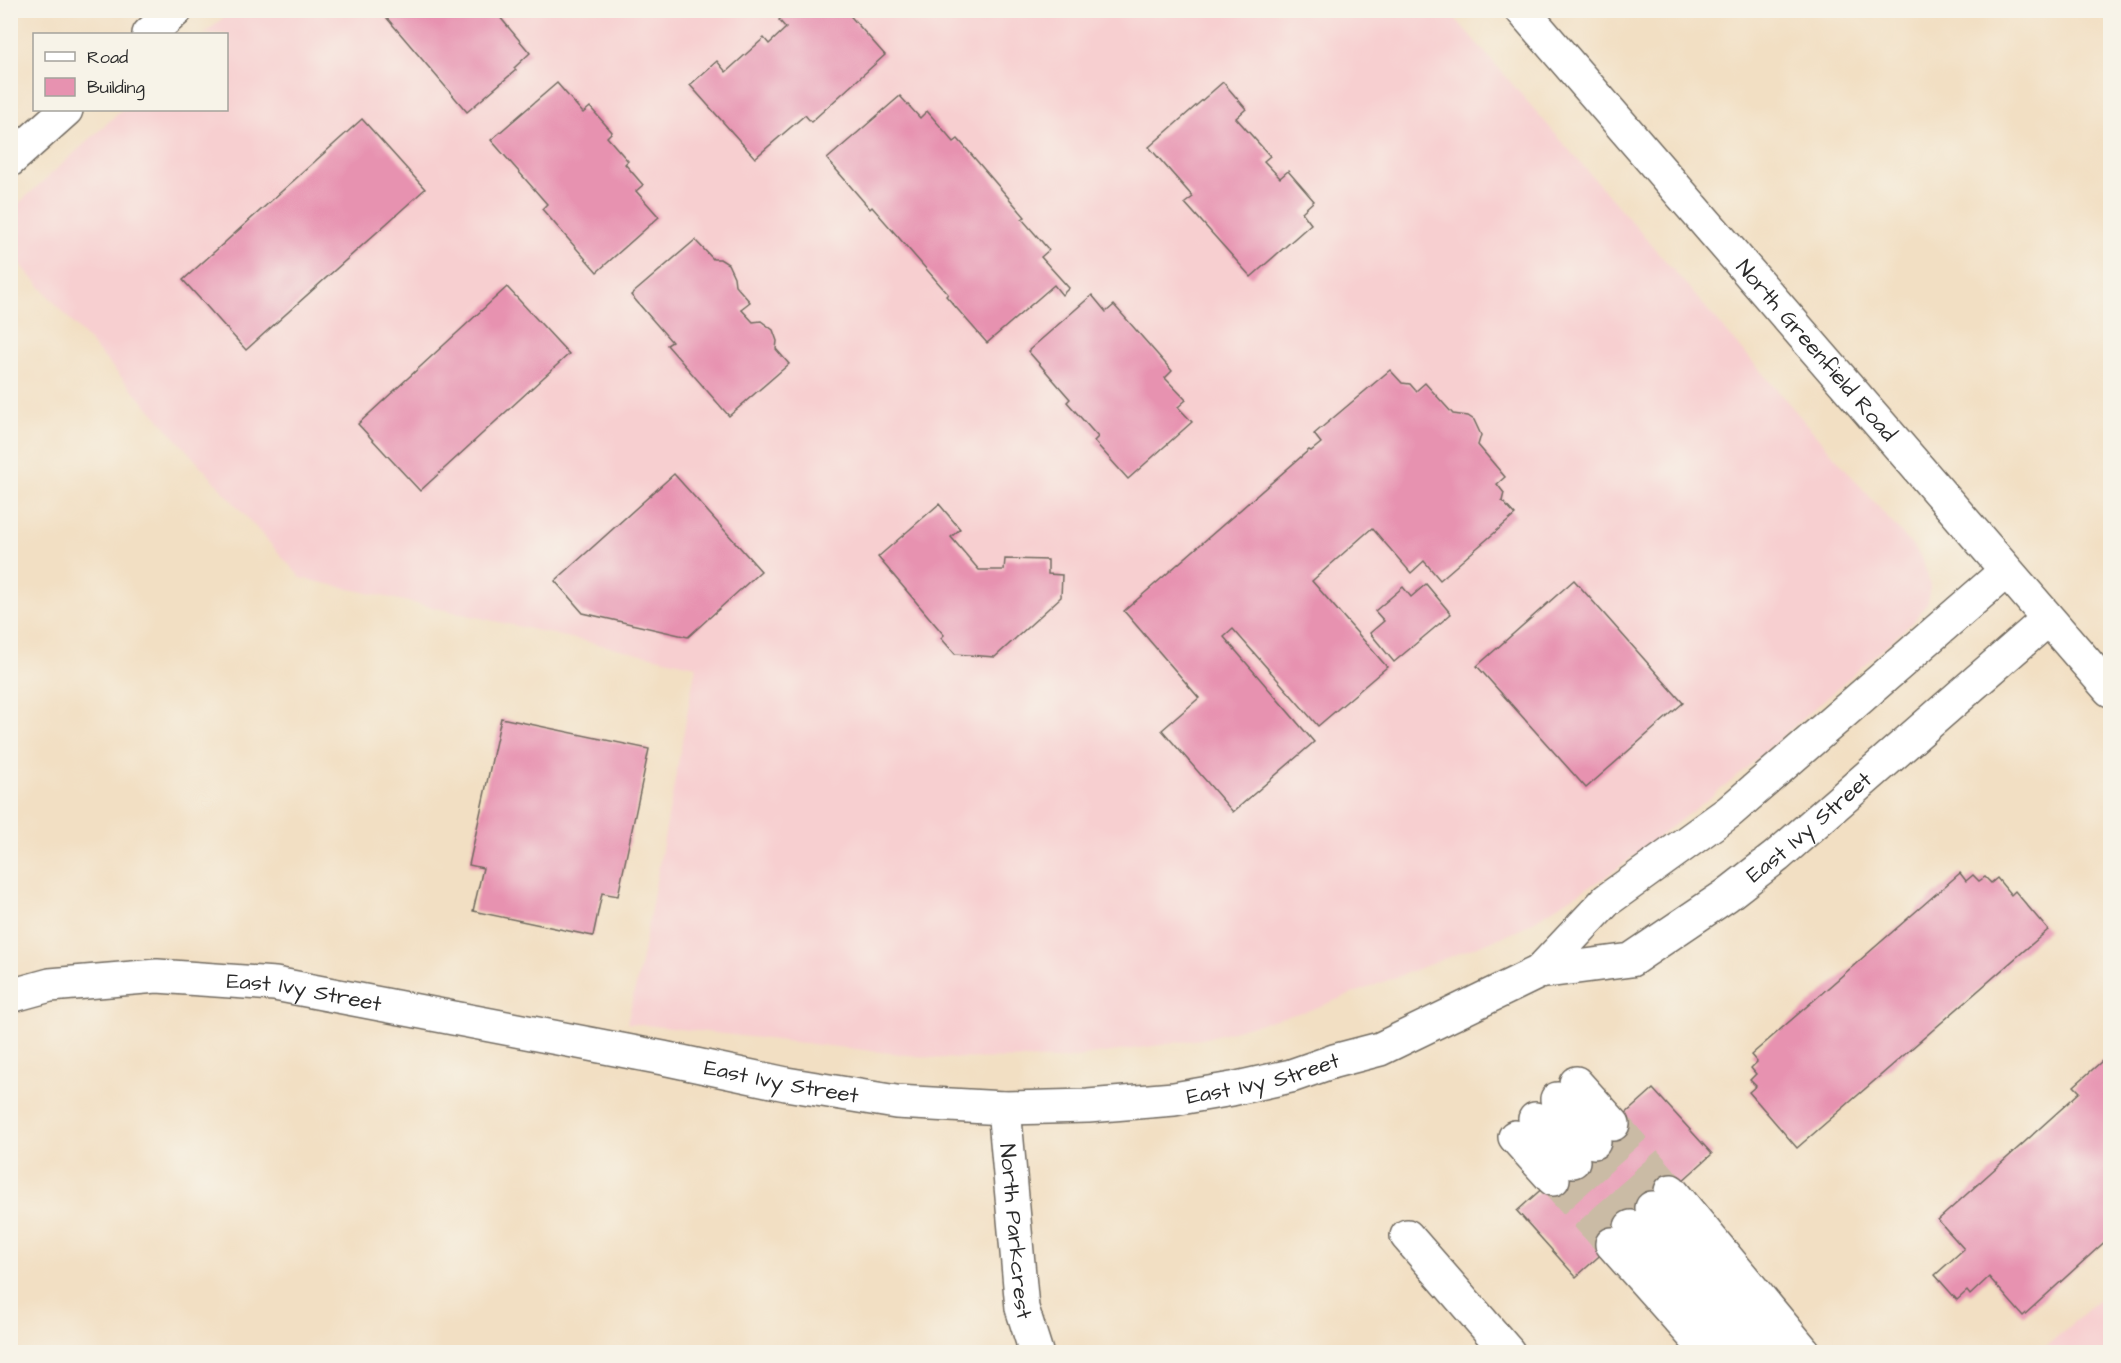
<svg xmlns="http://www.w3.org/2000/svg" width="2121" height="1363" font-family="'Architects Daughter',sans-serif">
<rect width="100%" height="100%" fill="#f7f3e8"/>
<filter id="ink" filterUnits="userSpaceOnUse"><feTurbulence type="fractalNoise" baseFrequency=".0167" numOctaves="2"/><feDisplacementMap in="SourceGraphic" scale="12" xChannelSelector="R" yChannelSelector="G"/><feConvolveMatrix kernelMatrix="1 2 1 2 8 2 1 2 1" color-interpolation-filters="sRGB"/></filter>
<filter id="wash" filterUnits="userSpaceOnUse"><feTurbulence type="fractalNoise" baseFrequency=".008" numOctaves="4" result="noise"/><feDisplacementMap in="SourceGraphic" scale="24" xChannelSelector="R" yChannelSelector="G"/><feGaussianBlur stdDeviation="1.35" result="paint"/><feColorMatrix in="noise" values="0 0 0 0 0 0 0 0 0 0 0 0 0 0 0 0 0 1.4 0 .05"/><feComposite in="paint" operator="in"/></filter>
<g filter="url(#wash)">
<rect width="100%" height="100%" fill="#f2dfc3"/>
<g fill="#f7cfd0">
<path d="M 231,11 L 1449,11 L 1920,555 L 1927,573 L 1930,586 L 1928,602 L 1914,621 L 1728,784 L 1610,874 L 1517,931 L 1310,1010 L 1202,1039 L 1063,1059 L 934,1058 L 627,1023 L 640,968 L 696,666 L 301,578 L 11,254 L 10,211 L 122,110 L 226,110 L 226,34 L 204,34 Z"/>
<path d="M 2110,1289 L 2110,1352 L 2040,1352 Z"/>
</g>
<g id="blocks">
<g fill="#e792b0">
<path d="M 380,10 L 486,10 L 488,13 L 494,10 L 530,53 L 514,68 L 516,70 L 467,112 Z"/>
<path d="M 789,10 L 845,10 L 885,55 L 811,122 L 805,115 L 755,158 L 690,85 L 717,61 L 726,72 L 764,38 L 769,44 L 786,28 L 779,20 Z"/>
<path d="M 1223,82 L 1246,109 L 1236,118 L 1270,156 L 1264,161 L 1280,178 L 1288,171 L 1314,201 L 1302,212 L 1311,224 L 1251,277 L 1185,203 L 1193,197 L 1149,147 Z"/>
<path d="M 557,83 L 583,113 L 590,107 L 612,132 L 607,137 L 628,161 L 625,164 L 643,185 L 636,191 L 659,217 L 597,272 L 542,209 L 547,204 L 491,140 Z"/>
<path d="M 900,96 L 920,118 L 927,111 L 954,142 L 958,139 L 1025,217 L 1022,219 L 1049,250 L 1041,257 L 1069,288 L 1062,295 L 1054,285 L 987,343 L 946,296 L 948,294 L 872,207 L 870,209 L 827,159 Z"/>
<path d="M 362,119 L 425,189 L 246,350 L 183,280 Z"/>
<path d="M 695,240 L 713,259 L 720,259 L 728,264 L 734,277 L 735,285 L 750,302 L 741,309 L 753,322 L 761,321 L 773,330 L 777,341 L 776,349 L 789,364 L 729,416 L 667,345 L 672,342 L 631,295 Z"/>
<path d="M 507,287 L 569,354 L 420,491 L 358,424 Z"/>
<path d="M 1092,295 L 1106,312 L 1114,305 L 1172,371 L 1165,378 L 1186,400 L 1178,407 L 1192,422 L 1128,479 L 1094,441 L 1098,437 L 1067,402 L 1070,399 L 1028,351 Z"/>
<path d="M 1390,370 L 1402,383 L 1410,384 L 1416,391 L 1425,383 L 1453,414 L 1468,416 L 1474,420 L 1481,435 L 1478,445 L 1505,477 L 1497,484 L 1504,493 L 1502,501 L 1515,515 L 1440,580 L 1424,561 L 1411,573 L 1372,528 L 1312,581 L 1387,667 L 1318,726 L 1233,629 L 1224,637 L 1314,742 L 1233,812 L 1162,730 L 1199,698 L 1124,611 L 1309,450 L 1311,451 L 1321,443 L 1314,434 Z"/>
<path d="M 674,474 L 761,571 L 688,637 L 583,613 L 555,581 Z"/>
<path d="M 939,504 L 960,529 L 951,537 L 979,570 L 1004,570 L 1005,559 L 1048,560 L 1048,574 L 1062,575 L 1061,597 L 995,657 L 955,654 L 941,638 L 944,635 L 878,557 Z"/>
<path d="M 1574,580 L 1683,703 L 1586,788 L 1477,666 Z"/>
<path d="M 1426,584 L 1451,614 L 1394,662 L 1370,633 L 1384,621 L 1375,611 L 1403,587 L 1411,597 Z"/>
<path d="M 501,718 L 649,749 L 618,896 L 602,893 L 593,936 L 473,911 L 483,868 L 469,865 Z"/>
<path d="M 1960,873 L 1966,881 L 1973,875 L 1979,881 L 1985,877 L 1991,883 L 1997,878 L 2011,895 L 2015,891 L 2048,930 L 1797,1148 L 1749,1092 L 1756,1086 L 1750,1080 L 1756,1074 L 1751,1068 L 1757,1062 L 1751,1055 Z"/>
<path d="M 2110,1054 L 2110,1237 L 2023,1316 L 1989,1277 L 1970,1295 L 1967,1291 L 1957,1300 L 1935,1275 L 1964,1249 L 1938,1220 L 2080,1092 L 2074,1086 Z"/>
<path d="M 1653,1089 L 1712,1154 L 1576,1277 L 1517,1211 Z"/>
</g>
</g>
</g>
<g filter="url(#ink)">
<use href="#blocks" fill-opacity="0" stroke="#716a60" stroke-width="1.5"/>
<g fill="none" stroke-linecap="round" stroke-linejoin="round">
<g stroke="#cabba5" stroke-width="33" stroke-dasharray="33 16" stroke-linecap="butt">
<path d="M 1613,1124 L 1671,1191"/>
<path d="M 1594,1142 L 1652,1208"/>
<path d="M 1573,1161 L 1631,1227"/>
<path d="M 1553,1179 L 1612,1244"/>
</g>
<g stroke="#716a60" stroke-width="36">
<g id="minor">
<path d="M 149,34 L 176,10"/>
<path d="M 10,160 L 66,110"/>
<path d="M 1539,972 L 1607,900 L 1729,812 L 2006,571"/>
<path id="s1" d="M 10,996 L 50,985 L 157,976 L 275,984 L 663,1058 L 786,1084 L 896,1102 L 1004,1108 L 1088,1106 L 1174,1099 L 1232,1089 L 1291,1076 L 1334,1061 L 1380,1049 L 1539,972 L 1631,960 L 1727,895 L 1777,856 L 2048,619"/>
<path d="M 1576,1083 L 1613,1124"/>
<path d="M 1557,1099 L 1594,1142"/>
<path id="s2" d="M 1004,1108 L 1022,1308 L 1036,1352"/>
<path d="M 1535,1119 L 1573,1161"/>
<path d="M 1515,1137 L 1553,1179"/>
<path d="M 1671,1191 L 1804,1352"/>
<path d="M 1652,1208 L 1772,1352"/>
<path d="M 1631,1227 L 1741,1352"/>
<path d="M 1407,1236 L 1508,1352"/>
<path d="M 1612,1244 L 1708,1352"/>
</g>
</g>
<g stroke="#716a60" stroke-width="36">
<g id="major">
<path id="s3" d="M 1522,10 L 2110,690"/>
</g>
</g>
<use href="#minor" stroke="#fff" stroke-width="33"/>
<use href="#major" stroke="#fff" stroke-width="33"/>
</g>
</g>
<g text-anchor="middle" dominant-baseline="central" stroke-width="6" stroke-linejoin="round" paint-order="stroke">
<g font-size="22" fill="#2b2b2b" stroke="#f7f3e8">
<text stroke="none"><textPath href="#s3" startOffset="450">North Greenfield Road</textPath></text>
<text stroke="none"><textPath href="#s1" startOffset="1882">East Ivy Street</textPath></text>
<text stroke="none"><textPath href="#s1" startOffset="297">East Ivy Street</textPath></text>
<text stroke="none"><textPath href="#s1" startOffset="1269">East Ivy Street</textPath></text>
<text stroke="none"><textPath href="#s1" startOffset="783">East Ivy Street</textPath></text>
<text stroke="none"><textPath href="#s2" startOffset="124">North Parkcrest</textPath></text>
</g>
</g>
<rect width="2121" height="1363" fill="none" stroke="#f7f3e8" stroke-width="36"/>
<rect x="33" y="33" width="195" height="78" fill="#f7f3e8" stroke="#a5a39c" stroke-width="1.5"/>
<rect x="45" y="52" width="30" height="9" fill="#ffffff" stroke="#a5a39c" stroke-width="1.5"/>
<text x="87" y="63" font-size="18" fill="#2b2b2b">Road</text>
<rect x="45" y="78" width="30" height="18" fill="#e792b0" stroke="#a5a39c" stroke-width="1.5"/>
<text x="87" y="93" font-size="18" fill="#2b2b2b">Building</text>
</svg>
